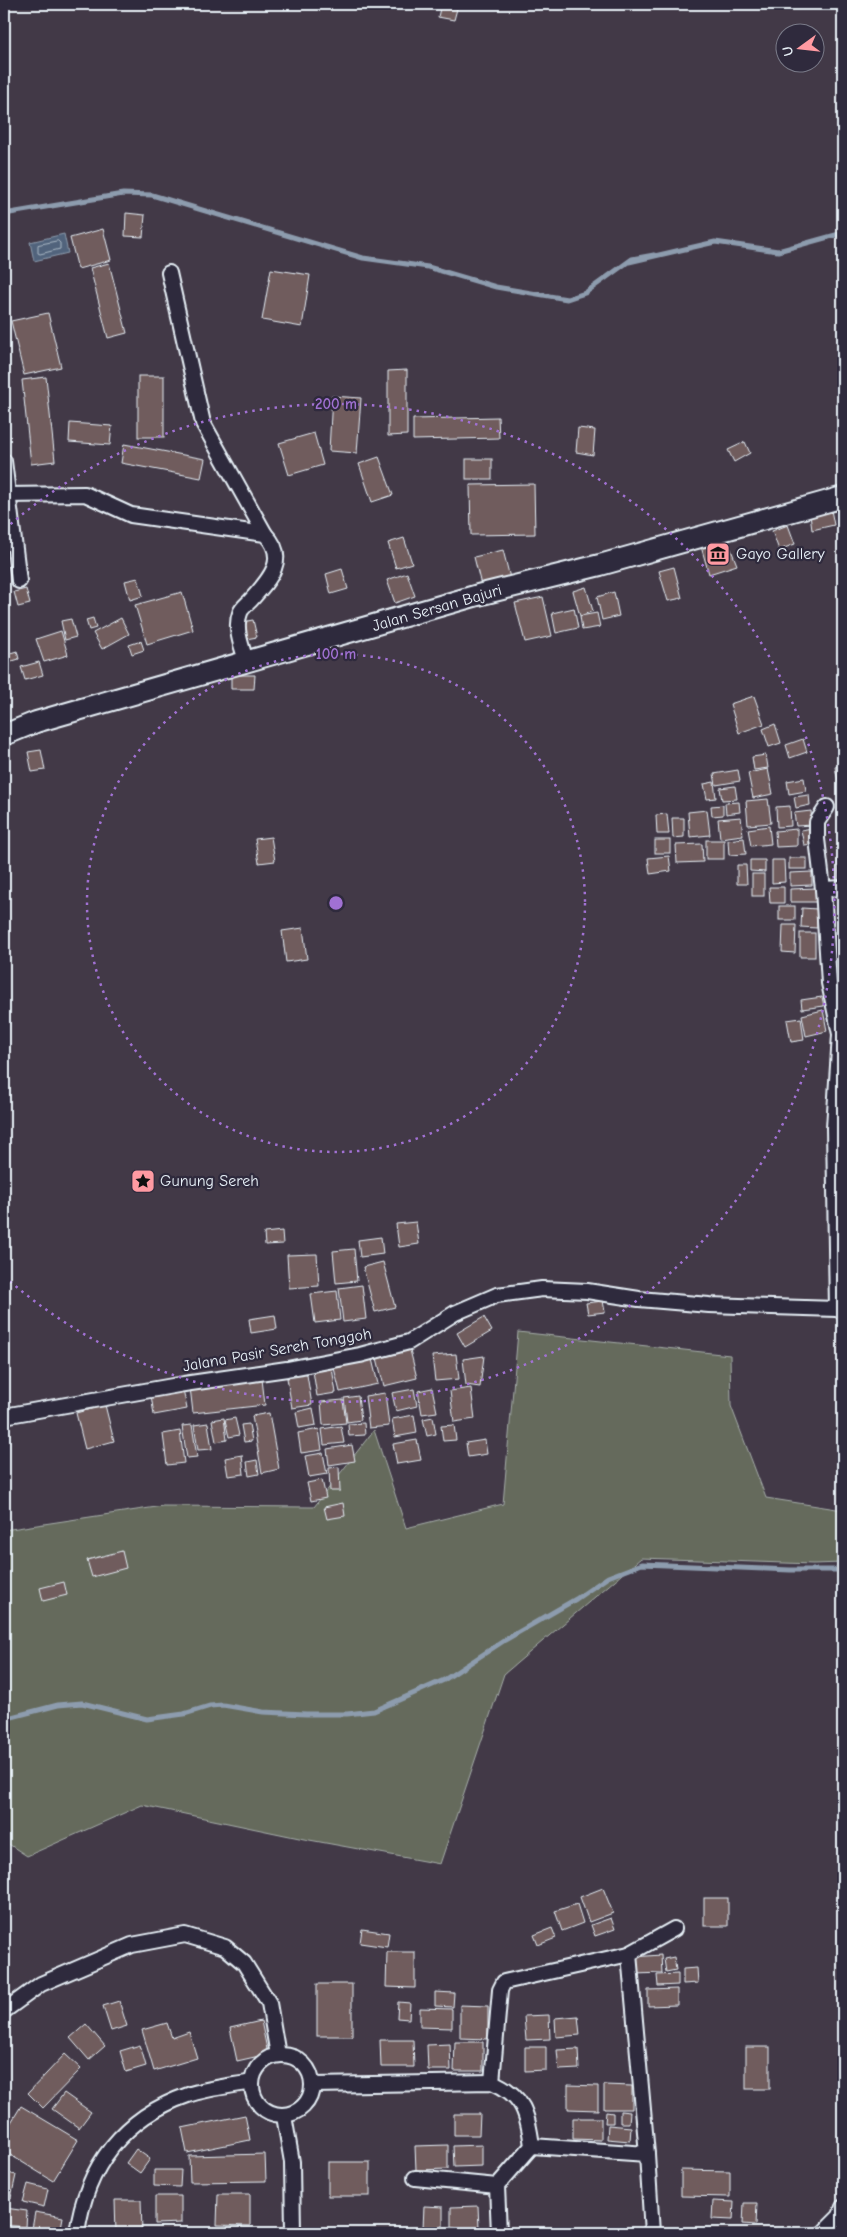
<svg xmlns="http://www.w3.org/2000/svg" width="847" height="2237" font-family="'Comic Neue',sans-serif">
<rect width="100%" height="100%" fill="#423947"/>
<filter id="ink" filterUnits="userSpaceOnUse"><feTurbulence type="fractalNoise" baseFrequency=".02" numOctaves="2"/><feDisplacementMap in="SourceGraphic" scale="10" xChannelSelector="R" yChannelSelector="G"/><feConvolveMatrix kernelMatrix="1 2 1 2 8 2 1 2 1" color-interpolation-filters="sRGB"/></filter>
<g filter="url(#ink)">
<path fill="#656a5c" stroke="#a6aeaa" d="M 518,1332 L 730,1355 L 731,1406 L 766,1498 L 843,1510 L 843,1563 L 813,1564 L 641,1558 L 504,1674 L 440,1864 L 304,1839 L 142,1805 L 27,1856 L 4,1841 L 4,1530 L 163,1506 L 314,1507 L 374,1430 L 406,1528 L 503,1504 Z"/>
<path fill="#51647c" stroke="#8d9cae" d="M 64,234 L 68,253 L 34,261 L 30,242 Z"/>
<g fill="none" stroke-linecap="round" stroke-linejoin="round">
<path stroke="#acb9c6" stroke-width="1" d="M 58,241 L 60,243 L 60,249 L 40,254 L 38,253 L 38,245 Z"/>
<g stroke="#8d9cae" stroke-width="5">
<path d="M 4,214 L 123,194 L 152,195 L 363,258 L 428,267 L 496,287 L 567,299 L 585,293 L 632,259 L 654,255 L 629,262 L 715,242 L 778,251 L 843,233"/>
<path d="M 4,1719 L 58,1705 L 82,1703 L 147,1719 L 184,1714 L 210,1706 L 223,1705 L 263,1712 L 306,1714 L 347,1714 L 374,1711 L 444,1680 L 505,1640 L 576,1599 L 608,1577 L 642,1564 L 790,1570 L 843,1570"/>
</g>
</g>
<g fill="#705c5d" stroke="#e8f1f8">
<path d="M 441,4 L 458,5 L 454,20 L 438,17 Z"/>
<path d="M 126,213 L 145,215 L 143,237 L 125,236 Z"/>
<path d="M 103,229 L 111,260 L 78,269 L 70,238 Z"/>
<path d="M 109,263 L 127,333 L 108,338 L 90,268 Z"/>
<path d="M 271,269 L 310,275 L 302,327 L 262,320 Z"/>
<path d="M 48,313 L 61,367 L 24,375 L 11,321 Z"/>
<path d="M 407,370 L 407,435 L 388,436 L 388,371 Z"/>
<rect x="138" y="376" width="26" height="61"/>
<path d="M 46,377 L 55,461 L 31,464 L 22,380 Z"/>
<path d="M 332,396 L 361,398 L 357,453 L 329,451 Z"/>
<path d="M 498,417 L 499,438 L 413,440 L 413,419 Z"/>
<path d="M 70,423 L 112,426 L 110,445 L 69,442 Z"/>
<path d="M 578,428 L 595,430 L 593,455 L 576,452 Z"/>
<path d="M 314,433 L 323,465 L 289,475 L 279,443 Z"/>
<path d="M 745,442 L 750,453 L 734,462 L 728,450 Z"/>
<path d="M 124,444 L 205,459 L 201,478 L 121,463 Z"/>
<path d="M 379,457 L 393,495 L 372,502 L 359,464 Z"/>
<rect x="466" y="459" width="26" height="20"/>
<path d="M 534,484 L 535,534 L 471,535 L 470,485 Z"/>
<path d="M 831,510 L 834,525 L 812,530 L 810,515 Z"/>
<path d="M 788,525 L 795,544 L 779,550 L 772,531 Z"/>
<path d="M 725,534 L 737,565 L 709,574 L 700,543 Z"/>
<path d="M 404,538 L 412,563 L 396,568 L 388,543 Z"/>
<path d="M 503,550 L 510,578 L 481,585 L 474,557 Z"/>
<path d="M 674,567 L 682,598 L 668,601 L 659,571 Z"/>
<path d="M 342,569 L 348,589 L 331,594 L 326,574 Z"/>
<path d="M 407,573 L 415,596 L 395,603 L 387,580 Z"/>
<path d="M 138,578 L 143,596 L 130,600 L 125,581 Z"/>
<path d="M 586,587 L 593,611 L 580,616 L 573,591 Z"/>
<path d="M 26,589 L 30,604 L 18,607 L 14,592 Z"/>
<path d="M 182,592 L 193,630 L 147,644 L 135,605 Z"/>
<path d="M 614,592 L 619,616 L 602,620 L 597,597 Z"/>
<path d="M 543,597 L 552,636 L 525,642 L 515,603 Z"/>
<path d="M 574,608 L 578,628 L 556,633 L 552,613 Z"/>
<path d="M 597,613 L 600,627 L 582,630 L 580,616 Z"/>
<path d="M 93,618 L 96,628 L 89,630 L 86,620 Z"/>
<path d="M 121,618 L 129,634 L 102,649 L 93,633 Z"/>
<path d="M 71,619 L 76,637 L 65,640 L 61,621 Z"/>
<path d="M 253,620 L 257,637 L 246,639 L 242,622 Z"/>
<path d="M 61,631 L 68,655 L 44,662 L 36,639 Z"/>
<path d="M 141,641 L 144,650 L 132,654 L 129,645 Z"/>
<path d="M 17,651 L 19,659 L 9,662 L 7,654 Z"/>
<path d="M 39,662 L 43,675 L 25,680 L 21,667 Z"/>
<path d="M 231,675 L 255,675 L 254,689 L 231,689 Z"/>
<path d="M 754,696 L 764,724 L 739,733 L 730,704 Z"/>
<path d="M 775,724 L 781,743 L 769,747 L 763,729 Z"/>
<path d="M 803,739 L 807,752 L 790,758 L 786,745 Z"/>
<path d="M 41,750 L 45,770 L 32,772 L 28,752 Z"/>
<path d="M 766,755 L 768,768 L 754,770 L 752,757 Z"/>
<path d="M 843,765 L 843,794 L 841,794 L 835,767 Z"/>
<path d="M 768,769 L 773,794 L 753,798 L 748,773 Z"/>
<path d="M 738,770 L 740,781 L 716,785 L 714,774 Z"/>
<path d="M 804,778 L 806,791 L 789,794 L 787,781 Z"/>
<path d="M 714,782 L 716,798 L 707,799 L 704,784 Z"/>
<path d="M 735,786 L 737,799 L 722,800 L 720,788 Z"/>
<path d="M 809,795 L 810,805 L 796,808 L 794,797 Z"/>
<path d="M 768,799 L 771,823 L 748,825 L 746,801 Z"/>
<path d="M 739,802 L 740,812 L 726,814 L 725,803 Z"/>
<path d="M 723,805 L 723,815 L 712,816 L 711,806 Z"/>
<path d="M 790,806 L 791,826 L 777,827 L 776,807 Z"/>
<path d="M 707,810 L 710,835 L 690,837 L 688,812 Z"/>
<path d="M 811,811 L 812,825 L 796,826 L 794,813 Z"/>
<path d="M 667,814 L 669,834 L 657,834 L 656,815 Z"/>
<path d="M 741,817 L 743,835 L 720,838 L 718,819 Z"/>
<path d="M 672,818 L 684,818 L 684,837 L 673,838 Z"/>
<path d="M 769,826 L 771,844 L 751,846 L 748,829 Z"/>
<path d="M 812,828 L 815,844 L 804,845 L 801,830 Z"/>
<path d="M 797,829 L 797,846 L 776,847 L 775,831 Z"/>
<path d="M 271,837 L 275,861 L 259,863 L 255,839 Z"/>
<path d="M 744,838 L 746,854 L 729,855 L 728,840 Z"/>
<rect x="655" y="840" width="15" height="13"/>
<rect x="706" y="840" width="18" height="19"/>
<path d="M 702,844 L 703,862 L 677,863 L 676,845 Z"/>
<path d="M 669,856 L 671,871 L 650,874 L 648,858 Z"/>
<rect x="789" y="858" width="18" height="11"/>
<path d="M 843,859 L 843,883 L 839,883 L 838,860 Z"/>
<path d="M 750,860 L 765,860 L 765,872 L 750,871 Z"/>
<path d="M 772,860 L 784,860 L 785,882 L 772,883 Z"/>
<path d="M 737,865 L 746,865 L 747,884 L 737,884 Z"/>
<path d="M 812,872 L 812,885 L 790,886 L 790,873 Z"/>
<rect x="752" y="874" width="12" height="22"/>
<path d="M 769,887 L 784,887 L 784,903 L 770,903 Z"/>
<path d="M 817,888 L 817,902 L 790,902 L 790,889 Z"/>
<rect x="779" y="906" width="16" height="14"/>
<path d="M 802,908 L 817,909 L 817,928 L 801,927 Z"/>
<path d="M 783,925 L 796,925 L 795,953 L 782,952 Z"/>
<path d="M 303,928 L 307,959 L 286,962 L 282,931 Z"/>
<rect x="800" y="933" width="15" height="24"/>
<path d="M 822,997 L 824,1006 L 802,1009 L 801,1000 Z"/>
<path d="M 823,1010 L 827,1031 L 806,1036 L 802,1015 Z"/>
<path d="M 801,1018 L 804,1040 L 791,1042 L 787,1020 Z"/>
<path d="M 416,1222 L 419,1244 L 399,1247 L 396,1224 Z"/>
<path d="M 282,1231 L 283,1244 L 265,1245 L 264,1233 Z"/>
<path d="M 381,1237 L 383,1254 L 360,1257 L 358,1240 Z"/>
<path d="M 354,1249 L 357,1281 L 336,1283 L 333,1251 Z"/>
<path d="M 317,1254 L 319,1286 L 289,1288 L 287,1255 Z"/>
<path d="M 383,1262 L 395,1307 L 375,1312 L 363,1267 Z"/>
<path d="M 362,1285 L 366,1319 L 343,1322 L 339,1288 Z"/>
<path d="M 337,1291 L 340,1320 L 315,1323 L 311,1294 Z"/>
<path d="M 603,1301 L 605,1312 L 588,1314 L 586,1303 Z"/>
<path d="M 275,1315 L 277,1329 L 251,1333 L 249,1319 Z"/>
<path d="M 484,1317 L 492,1331 L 465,1347 L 457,1333 Z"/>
<path d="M 410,1350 L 417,1378 L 384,1386 L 377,1358 Z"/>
<path d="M 456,1354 L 459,1379 L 435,1381 L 432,1356 Z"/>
<path d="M 484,1356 L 480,1387 L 466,1385 L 463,1359 Z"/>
<path d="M 372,1359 L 378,1384 L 340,1392 L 334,1368 Z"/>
<path d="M 332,1368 L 336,1393 L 317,1396 L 313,1371 Z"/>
<path d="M 307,1375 L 312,1405 L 292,1408 L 287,1378 Z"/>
<path d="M 262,1379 L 265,1405 L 193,1413 L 190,1387 Z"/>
<path d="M 432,1388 L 437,1412 L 422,1414 L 418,1391 Z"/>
<path d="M 471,1388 L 475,1419 L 454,1422 L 450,1391 Z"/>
<path d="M 183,1389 L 187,1409 L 154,1415 L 151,1395 Z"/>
<path d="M 414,1389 L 417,1406 L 396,1411 L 392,1393 Z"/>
<path d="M 385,1393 L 389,1426 L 369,1428 L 365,1396 Z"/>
<path d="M 358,1396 L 361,1420 L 347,1422 L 344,1398 Z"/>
<path d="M 343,1400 L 346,1423 L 323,1425 L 321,1402 Z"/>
<path d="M 105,1405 L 114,1441 L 85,1449 L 76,1413 Z"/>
<path d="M 313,1408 L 316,1425 L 299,1428 L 296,1412 Z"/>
<path d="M 269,1413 L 279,1469 L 262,1473 L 252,1416 Z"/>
<path d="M 414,1415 L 417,1433 L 395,1437 L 392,1419 Z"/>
<path d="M 433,1417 L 436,1434 L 427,1436 L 423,1419 Z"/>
<path d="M 224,1418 L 227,1440 L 216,1442 L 212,1420 Z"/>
<path d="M 235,1418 L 239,1435 L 229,1437 L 225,1420 Z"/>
<path d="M 208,1423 L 212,1449 L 198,1450 L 194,1425 Z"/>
<path d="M 364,1423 L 365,1435 L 349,1436 L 348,1424 Z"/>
<path d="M 249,1424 L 252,1441 L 244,1442 L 241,1425 Z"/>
<path d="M 192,1425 L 197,1457 L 187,1458 L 182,1426 Z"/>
<path d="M 454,1425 L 456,1440 L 443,1441 L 441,1426 Z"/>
<path d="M 341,1426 L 344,1443 L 324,1445 L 322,1429 Z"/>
<path d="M 319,1429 L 322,1450 L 301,1453 L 298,1433 Z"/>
<path d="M 180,1431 L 184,1463 L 167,1465 L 163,1434 Z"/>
<path d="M 417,1440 L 421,1460 L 397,1464 L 393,1444 Z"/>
<path d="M 485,1440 L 487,1454 L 468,1457 L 466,1443 Z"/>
<path d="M 352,1445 L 355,1461 L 329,1465 L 327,1449 Z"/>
<path d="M 323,1453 L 327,1474 L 309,1477 L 305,1456 Z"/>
<path d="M 242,1455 L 244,1474 L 228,1476 L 225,1458 Z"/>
<path d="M 257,1460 L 259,1474 L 249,1476 L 247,1462 Z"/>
<path d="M 339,1467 L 340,1491 L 330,1491 L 329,1468 Z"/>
<path d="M 322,1480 L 326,1498 L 311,1501 L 307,1483 Z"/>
<path d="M 343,1503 L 345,1516 L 327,1519 L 324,1507 Z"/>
<path d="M 122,1551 L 126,1568 L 92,1577 L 87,1560 Z"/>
<path d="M 64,1582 L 67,1595 L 43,1601 L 40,1588 Z"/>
<path d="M 603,1888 L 613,1913 L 589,1922 L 580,1897 Z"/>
<rect x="704" y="1898" width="24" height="28"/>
<path d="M 577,1904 L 583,1923 L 562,1931 L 555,1911 Z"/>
<path d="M 611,1918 L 615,1929 L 595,1936 L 591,1925 Z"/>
<path d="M 552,1928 L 556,1938 L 538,1945 L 534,1935 Z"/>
<path d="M 362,1929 L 389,1933 L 387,1947 L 360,1943 Z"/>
<path d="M 387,1952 L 415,1952 L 415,1988 L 386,1987 Z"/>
<path d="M 661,1955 L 662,1973 L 635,1974 L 634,1957 Z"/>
<path d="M 674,1957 L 676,1970 L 666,1972 L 664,1959 Z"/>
<path d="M 697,1968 L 698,1983 L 683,1984 L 683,1969 Z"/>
<path d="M 678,1974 L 678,1985 L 658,1986 L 657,1975 Z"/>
<rect x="317" y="1984" width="35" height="52"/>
<path d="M 677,1989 L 677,2005 L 648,2006 L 648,1990 Z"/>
<path d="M 435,1992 L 454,1993 L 453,2007 L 435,2006 Z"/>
<path d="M 119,2001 L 127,2026 L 111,2031 L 103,2006 Z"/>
<path d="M 398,2002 L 410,2003 L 409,2019 L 397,2018 Z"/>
<path d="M 460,2005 L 488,2006 L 488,2039 L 460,2038 Z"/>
<path d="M 420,2008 L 452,2009 L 452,2028 L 420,2027 Z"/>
<path d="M 549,2015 L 550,2039 L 526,2040 L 524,2016 Z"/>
<path d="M 578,2016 L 580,2035 L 556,2037 L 555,2018 Z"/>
<path d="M 261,2021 L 268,2054 L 237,2061 L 230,2028 Z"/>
<path d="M 167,2023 L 172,2038 L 189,2032 L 197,2058 L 154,2071 L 142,2030 Z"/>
<path d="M 86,2024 L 105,2046 L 89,2060 L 70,2038 Z"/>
<path d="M 380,2040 L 413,2040 L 414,2067 L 381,2067 Z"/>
<path d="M 455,2042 L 483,2042 L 483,2071 L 454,2071 Z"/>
<path d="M 450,2044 L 451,2070 L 428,2070 L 427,2045 Z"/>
<path d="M 140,2045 L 146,2066 L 126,2072 L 120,2051 Z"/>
<path d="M 525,2047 L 546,2047 L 546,2070 L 525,2071 Z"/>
<rect x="746" y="2047" width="24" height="42"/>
<path d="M 578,2049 L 579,2069 L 559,2070 L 557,2050 Z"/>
<path d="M 65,2054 L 81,2069 L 43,2108 L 28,2093 Z"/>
<path d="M 568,2085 L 598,2086 L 598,2110 L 568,2109 Z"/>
<path d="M 604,2085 L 632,2086 L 632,2109 L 604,2109 Z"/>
<path d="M 64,2093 L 91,2112 L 79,2128 L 52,2109 Z"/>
<path d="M 21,2106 L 78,2140 L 53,2181 L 4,2151 L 4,2134 Z"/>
<path d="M 620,2111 L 630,2112 L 629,2123 L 620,2123 Z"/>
<path d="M 606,2112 L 613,2113 L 613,2123 L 605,2123 Z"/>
<path d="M 454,2114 L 480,2114 L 479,2135 L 454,2135 Z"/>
<path d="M 245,2115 L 250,2140 L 187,2153 L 182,2128 Z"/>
<path d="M 573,2118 L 601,2118 L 601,2140 L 573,2139 Z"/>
<path d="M 608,2125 L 631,2127 L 630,2141 L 607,2139 Z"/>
<path d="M 448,2145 L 448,2169 L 416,2170 L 415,2146 Z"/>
<path d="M 482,2145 L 482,2166 L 454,2167 L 453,2146 Z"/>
<path d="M 136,2149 L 150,2159 L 140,2173 L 126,2163 Z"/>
<path d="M 265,2154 L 266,2181 L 190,2182 L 189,2156 Z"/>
<rect x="328" y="2162" width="42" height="34"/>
<path d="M 154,2170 L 181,2170 L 180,2187 L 154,2186 Z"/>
<path d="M 681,2170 L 730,2171 L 730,2197 L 681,2196 Z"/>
<path d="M 4,2172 L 16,2175 L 11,2198 L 4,2196 Z"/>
<path d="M 28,2184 L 48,2189 L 44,2207 L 23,2202 Z"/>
<path d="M 218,2194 L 250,2194 L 250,2226 L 217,2225 Z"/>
<path d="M 155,2196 L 181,2196 L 181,2223 L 155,2224 Z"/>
<path d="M 115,2200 L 141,2200 L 142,2232 L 116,2233 Z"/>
<path d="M 713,2201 L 734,2202 L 733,2220 L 712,2219 Z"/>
<path d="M 744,2203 L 757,2203 L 756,2225 L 743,2224 Z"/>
<path d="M 424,2206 L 443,2207 L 443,2228 L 423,2228 Z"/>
<path d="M 478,2206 L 479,2228 L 451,2228 L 451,2207 Z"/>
<path d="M 5,2208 L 27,2211 L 26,2227 L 4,2225 Z"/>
<path d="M 35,2212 L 63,2217 L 60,2233 L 32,2229 Z"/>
</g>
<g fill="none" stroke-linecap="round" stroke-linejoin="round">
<g stroke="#e8f1f8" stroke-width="18">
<g id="street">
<path d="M 169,273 L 203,423 L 265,534"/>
<path d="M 4,461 L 19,581"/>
<path d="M 4,495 L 85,494 L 131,515 L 265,534 C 290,559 268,581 250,601 C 247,604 241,609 240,613 C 234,628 242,648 247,663"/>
<path d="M 827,807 L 817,822 L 817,839 L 823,889 L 843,888"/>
<path d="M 823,889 L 829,983 L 840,1034 L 834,1128 L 837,1309"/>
<path d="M 4,1416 L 184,1384 L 287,1369 L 360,1355 L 409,1342 L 455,1313 L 497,1295 L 542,1289 L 587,1291 L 639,1299 L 709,1305 L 837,1309 L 843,1312"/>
<path d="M 4,2011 L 41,1984 L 132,1945 L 185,1935 L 225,1947 L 244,1963 L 269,2003 L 278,2055"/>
<circle cx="282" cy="2085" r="30"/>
<path d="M 492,2082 L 500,1990 L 504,1982 L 629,1954 L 674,1929"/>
<path d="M 313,2085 L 492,2082 C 524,2095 528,2115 532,2146 L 497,2186 L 499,2233"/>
<path d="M 284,2116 L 292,2162 L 293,2233"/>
<path d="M 532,2146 L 647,2154 L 629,1954"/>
<path d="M 647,2154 L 652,2233"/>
<path d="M 415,2178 L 497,2186"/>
<path d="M 77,2233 C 86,2166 124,2117 188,2095 C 208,2088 231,2086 252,2082"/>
<path d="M 823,2233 L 840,2216 L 843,2207"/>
</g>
</g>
<g stroke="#e8f1f8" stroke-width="24">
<path id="secondary" d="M 4,735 L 36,722 L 478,595 L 600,565 L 843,497"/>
</g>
<use href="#street" stroke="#2f2a3d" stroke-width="14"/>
<use href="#secondary" stroke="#2f2a3d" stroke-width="20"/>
</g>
</g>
<g fill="none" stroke="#a171d3" stroke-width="2.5" stroke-dasharray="2.5 5">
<circle cx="336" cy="903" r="249"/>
<path d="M5 529A499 499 0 1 1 5 1277"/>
</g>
<defs>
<g id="museum-square" transform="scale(1.25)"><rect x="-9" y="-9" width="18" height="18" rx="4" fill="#ff9aa2" stroke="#2f2a3d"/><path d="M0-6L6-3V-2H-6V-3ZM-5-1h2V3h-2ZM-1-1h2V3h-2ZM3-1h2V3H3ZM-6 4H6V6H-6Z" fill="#111"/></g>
<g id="sight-square" transform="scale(1.25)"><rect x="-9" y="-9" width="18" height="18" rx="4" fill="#ff9aa2" stroke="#2f2a3d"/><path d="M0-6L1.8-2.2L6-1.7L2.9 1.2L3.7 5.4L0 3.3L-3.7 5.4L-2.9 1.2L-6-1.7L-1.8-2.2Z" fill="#111"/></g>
</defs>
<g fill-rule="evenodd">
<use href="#museum-square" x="718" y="554"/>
<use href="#sight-square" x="143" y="1181"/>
</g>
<g text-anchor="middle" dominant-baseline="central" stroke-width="4.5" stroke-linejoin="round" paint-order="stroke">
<g font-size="16" fill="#e8f1f8" stroke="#2f2a3d" text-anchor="start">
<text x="736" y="554">Gayo Gallery</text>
<text x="160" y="1181">Gunung Sereh</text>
</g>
<g font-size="16" fill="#e8f1f8" stroke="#2f2a3d">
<text transform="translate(437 608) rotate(-16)">Jalan Sersan Bajuri</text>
<text transform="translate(277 1350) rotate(-10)">Jalana Pasir Sereh Tonggoh</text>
</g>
</g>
<circle cx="336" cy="903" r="8" fill="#a171d3" stroke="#2f2a3d" stroke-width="2.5"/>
<g font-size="15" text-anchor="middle" font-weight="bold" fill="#a171d3" stroke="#2f2a3d" stroke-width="4.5" stroke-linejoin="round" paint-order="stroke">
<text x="336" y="409">200 m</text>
<text x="336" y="659">100 m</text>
</g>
<rect width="847" height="2237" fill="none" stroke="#2f2a3d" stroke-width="20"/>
<rect x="10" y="10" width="827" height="2217" fill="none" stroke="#e8f1f8" stroke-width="2" filter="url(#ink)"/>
<g transform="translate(800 48) rotate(255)"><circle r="24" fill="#2f2a3d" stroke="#797a88"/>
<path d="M0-4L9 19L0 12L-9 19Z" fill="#ff9aa2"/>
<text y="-8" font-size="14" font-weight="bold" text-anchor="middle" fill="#e8f1f8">U</text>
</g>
</svg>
